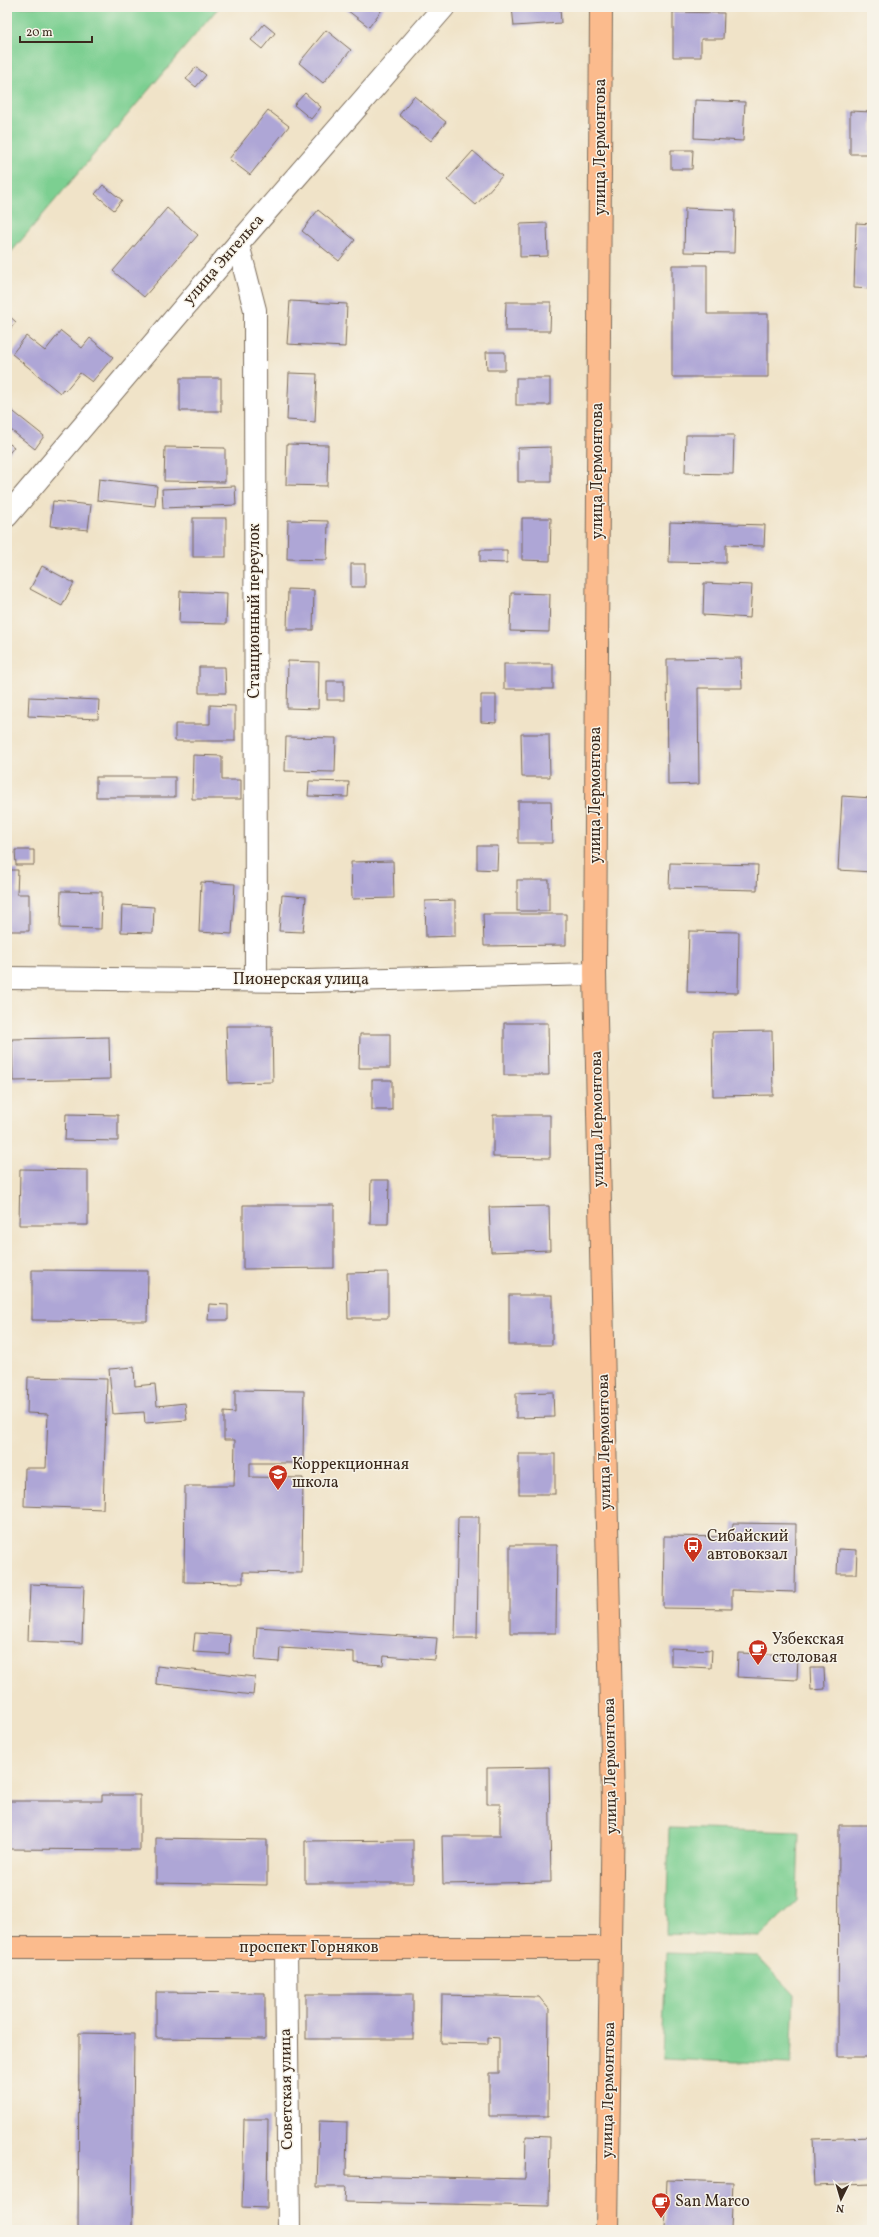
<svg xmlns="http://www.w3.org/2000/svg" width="879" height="2237" font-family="Vollkorn,serif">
<rect width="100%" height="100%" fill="#f7f3e8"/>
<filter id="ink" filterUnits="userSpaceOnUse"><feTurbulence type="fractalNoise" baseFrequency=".025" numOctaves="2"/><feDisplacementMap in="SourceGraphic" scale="8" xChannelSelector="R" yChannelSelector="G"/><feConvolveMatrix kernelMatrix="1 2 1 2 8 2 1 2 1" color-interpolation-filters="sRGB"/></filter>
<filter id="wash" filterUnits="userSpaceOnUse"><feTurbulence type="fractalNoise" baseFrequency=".012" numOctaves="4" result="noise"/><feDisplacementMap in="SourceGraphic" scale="16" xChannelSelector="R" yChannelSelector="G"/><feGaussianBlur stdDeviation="0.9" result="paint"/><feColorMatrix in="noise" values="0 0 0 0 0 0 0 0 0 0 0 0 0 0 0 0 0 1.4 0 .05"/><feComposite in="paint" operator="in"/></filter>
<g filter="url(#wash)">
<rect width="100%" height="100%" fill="#f0e3c8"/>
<g fill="#7ccf91" stroke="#5c7c58">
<path d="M 7,7 L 219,7 L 7,257 Z"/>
<path d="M 669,1828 L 799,1832 L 797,1901 L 759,1937 L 666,1934 Z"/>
<path d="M 666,1953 L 758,1956 L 794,1994 L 791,2064 L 662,2059 Z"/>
</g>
<g id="blocks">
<g fill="#aea6d6">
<path d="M 343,7 L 384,7 L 369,27 Z"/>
<path d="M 512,7 L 560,7 L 561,23 L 514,26 Z"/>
<path d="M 673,12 L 724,13 L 723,39 L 701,39 L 701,57 L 673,57 Z"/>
<path d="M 264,24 L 275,33 L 262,49 L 251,40 Z"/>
<path d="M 326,30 L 351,50 L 323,83 L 299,63 Z"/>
<path d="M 196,67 L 206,75 L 196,87 L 186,79 Z"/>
<path d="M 305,93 L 321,107 L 311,119 L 294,105 Z"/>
<path d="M 414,96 L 446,122 L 431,141 L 399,115 Z"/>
<path d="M 695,100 L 745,102 L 743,141 L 694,138 Z"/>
<path d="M 268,110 L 289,126 L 250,175 L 229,159 Z"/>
<path d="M 850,111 L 872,112 L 872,154 L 850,154 Z"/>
<path d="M 671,150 L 693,150 L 692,169 L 671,169 Z"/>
<path d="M 473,151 L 502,176 L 476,205 L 447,180 Z"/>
<path d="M 103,185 L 122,200 L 114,210 L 95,194 Z"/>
<path d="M 167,208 L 198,235 L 144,297 L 113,271 Z"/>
<path d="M 685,208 L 735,210 L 734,253 L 684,252 Z"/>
<path d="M 318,210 L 355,240 L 339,261 L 302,231 Z"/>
<path d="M 547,223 L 548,256 L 520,257 L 520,224 Z"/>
<path d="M 856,223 L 872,224 L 872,289 L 854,288 Z"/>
<path d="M 672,265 L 707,265 L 707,314 L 768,314 L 768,377 L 672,377 Z"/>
<path d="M 290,301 L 347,304 L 345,347 L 287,344 Z"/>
<path d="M 506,302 L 551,302 L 550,331 L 505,331 Z"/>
<path d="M 7,314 L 16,322 L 7,332 Z"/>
<path d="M 61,331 L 82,348 L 90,338 L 113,357 L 92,382 L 80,373 L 65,391 L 63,389 L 60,393 L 12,354 L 26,336 L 45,351 Z"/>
<path d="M 486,352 L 505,352 L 505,370 L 487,370 Z"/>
<path d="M 289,373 L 317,374 L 315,422 L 287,420 Z"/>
<rect x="180" y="378" width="41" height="33"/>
<rect x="516" y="378" width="34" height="27"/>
<path d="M 10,409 L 44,436 L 35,449 L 7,427 L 7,413 Z"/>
<path d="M 686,435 L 734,435 L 733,474 L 685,473 Z"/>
<path d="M 7,442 L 14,447 L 7,456 Z"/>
<path d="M 287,444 L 328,445 L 327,486 L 286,485 Z"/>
<path d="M 165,447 L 225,448 L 225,482 L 164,481 Z"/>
<path d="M 551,447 L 551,482 L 518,482 L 518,448 Z"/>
<path d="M 99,479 L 157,486 L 155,506 L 97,500 Z"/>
<path d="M 235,486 L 236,505 L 163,508 L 162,489 Z"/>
<path d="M 53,501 L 91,505 L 88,530 L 50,526 Z"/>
<rect x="193" y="518" width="33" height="39"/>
<path d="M 522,518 L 551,518 L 550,561 L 522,560 Z"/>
<path d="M 288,520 L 328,521 L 327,560 L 287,559 Z"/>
<path d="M 670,522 L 765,525 L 764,546 L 726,545 L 726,563 L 669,562 Z"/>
<path d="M 480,550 L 507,550 L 507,563 L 480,562 Z"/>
<rect x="351" y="564" width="14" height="23"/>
<path d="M 42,566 L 74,583 L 62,606 L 30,589 Z"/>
<path d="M 704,583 L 752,585 L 750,618 L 703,615 Z"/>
<path d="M 288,589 L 314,590 L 313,630 L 287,630 Z"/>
<path d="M 180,591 L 227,593 L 226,624 L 179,623 Z"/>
<path d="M 511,593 L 550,594 L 549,632 L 510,631 Z"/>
<path d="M 741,658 L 742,688 L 698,688 L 699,784 L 668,785 L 667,659 Z"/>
<path d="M 288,661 L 319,662 L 318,709 L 287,708 Z"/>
<rect x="504" y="664" width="49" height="25"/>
<path d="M 199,667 L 225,667 L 226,693 L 199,693 Z"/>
<rect x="327" y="681" width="17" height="19"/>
<path d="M 481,695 L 496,695 L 496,723 L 481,722 Z"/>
<path d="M 29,697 L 99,700 L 98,719 L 28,716 Z"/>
<path d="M 210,705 L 235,706 L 235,741 L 175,741 L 175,724 L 210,724 Z"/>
<path d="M 521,734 L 549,734 L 550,777 L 522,777 Z"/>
<path d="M 286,737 L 336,738 L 335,772 L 285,771 Z"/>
<path d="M 193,755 L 222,756 L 222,780 L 241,780 L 241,799 L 192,799 Z"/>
<rect x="96" y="777" width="79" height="20"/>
<path d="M 309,781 L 349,782 L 348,797 L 308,796 Z"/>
<path d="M 842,796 L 872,798 L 872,872 L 838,870 Z"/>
<path d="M 518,801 L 551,801 L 552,843 L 518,843 Z"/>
<path d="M 477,846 L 498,846 L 497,870 L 477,869 Z"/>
<path d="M 15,850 L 34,850 L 34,865 L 16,865 Z"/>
<path d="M 393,861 L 394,898 L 352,899 L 351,862 Z"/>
<path d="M 670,863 L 758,865 L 757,890 L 669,888 Z"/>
<path d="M 7,870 L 18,870 L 17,894 L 29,894 L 29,931 L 7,931 Z"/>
<rect x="517" y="880" width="32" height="31"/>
<path d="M 201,882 L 235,884 L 232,934 L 199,932 Z"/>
<path d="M 61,891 L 102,892 L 101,929 L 60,928 Z"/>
<path d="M 282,895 L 306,897 L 303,932 L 279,931 Z"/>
<path d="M 455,900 L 455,936 L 426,937 L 425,901 Z"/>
<path d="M 122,905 L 154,907 L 153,933 L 121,932 Z"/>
<path d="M 483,914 L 566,914 L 566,945 L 484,946 Z"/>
<path d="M 689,931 L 739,932 L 738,993 L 687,992 Z"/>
<path d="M 504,1023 L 548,1023 L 549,1075 L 504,1075 Z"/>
<path d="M 226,1026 L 272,1026 L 273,1082 L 228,1083 Z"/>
<path d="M 772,1031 L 773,1095 L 713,1096 L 712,1032 Z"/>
<path d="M 360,1034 L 390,1034 L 390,1068 L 359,1068 Z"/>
<path d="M 109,1037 L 110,1079 L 13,1081 L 12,1039 Z"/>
<rect x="372" y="1080" width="20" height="30"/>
<path d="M 66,1114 L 118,1115 L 118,1141 L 65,1140 Z"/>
<path d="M 493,1115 L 550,1115 L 550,1158 L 493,1157 Z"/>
<path d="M 20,1169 L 88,1170 L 88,1225 L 19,1225 Z"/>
<path d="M 371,1180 L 389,1180 L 388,1224 L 370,1224 Z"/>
<path d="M 243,1205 L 334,1205 L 334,1268 L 243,1269 Z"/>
<path d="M 549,1206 L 550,1250 L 491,1252 L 489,1207 Z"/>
<path d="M 32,1270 L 148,1271 L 147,1321 L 32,1320 Z"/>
<path d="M 388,1272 L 388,1318 L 348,1318 L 347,1273 Z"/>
<rect x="509" y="1295" width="43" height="50"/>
<path d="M 209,1304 L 228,1305 L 228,1320 L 208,1320 Z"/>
<path d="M 134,1367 L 135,1386 L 155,1384 L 157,1406 L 185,1403 L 187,1420 L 145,1423 L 144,1412 L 113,1414 L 109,1369 Z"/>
<path d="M 28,1377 L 107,1379 L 103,1509 L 24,1506 L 25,1468 L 46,1468 L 48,1414 L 27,1413 Z"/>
<path d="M 235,1390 L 304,1391 L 303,1463 L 250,1463 L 250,1477 L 303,1478 L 302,1573 L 243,1572 L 243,1583 L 184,1582 L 185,1486 L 234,1486 L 235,1440 L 224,1440 L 224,1412 L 235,1413 Z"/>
<path d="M 553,1392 L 554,1417 L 516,1418 L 516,1393 Z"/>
<rect x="519" y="1454" width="36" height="40"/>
<path d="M 458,1517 L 479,1517 L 477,1638 L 455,1638 Z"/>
<path d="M 733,1523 L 796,1524 L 795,1592 L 732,1590 L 732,1609 L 663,1608 L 664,1536 L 732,1537 Z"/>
<path d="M 510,1545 L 557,1545 L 556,1633 L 510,1633 Z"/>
<path d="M 838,1549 L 857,1550 L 856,1574 L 837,1574 Z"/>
<path d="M 30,1584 L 84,1586 L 82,1643 L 28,1641 Z"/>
<path d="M 257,1627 L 437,1638 L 435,1660 L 384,1656 L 383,1665 L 354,1663 L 354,1652 L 280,1648 L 279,1662 L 255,1660 Z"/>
<path d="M 195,1633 L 230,1635 L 229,1654 L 193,1652 Z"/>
<path d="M 671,1648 L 712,1650 L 711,1668 L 671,1666 Z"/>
<path d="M 738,1653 L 798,1655 L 797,1680 L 737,1677 Z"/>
<path d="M 157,1666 L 255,1677 L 253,1695 L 156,1684 Z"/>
<path d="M 810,1668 L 824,1668 L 825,1689 L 811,1690 Z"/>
<path d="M 549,1767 L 551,1882 L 443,1884 L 442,1836 L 500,1836 L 500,1804 L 487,1804 L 487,1768 Z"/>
<path d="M 102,1795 L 140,1795 L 140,1850 L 7,1849 L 7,1801 L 102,1801 Z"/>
<path d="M 839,1825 L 872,1825 L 872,2057 L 838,2057 Z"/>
<path d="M 156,1838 L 267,1840 L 267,1885 L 156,1883 Z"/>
<path d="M 413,1840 L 413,1883 L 305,1883 L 305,1841 Z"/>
<path d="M 156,1992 L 265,1993 L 265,2039 L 156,2038 Z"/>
<rect x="306" y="1994" width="107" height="45"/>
<path d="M 442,1995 L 539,1997 L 549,2009 L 548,2116 L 489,2116 L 489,2073 L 499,2073 L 499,2038 L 488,2037 L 488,2044 L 441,2043 Z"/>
<path d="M 79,2033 L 134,2034 L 132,2230 L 78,2230 Z"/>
<path d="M 244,2119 L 268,2119 L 267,2208 L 242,2207 Z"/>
<path d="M 319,2121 L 347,2122 L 346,2175 L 525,2179 L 526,2136 L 550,2137 L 549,2206 L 345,2202 L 346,2187 L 317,2187 Z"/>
<path d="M 872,2137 L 872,2184 L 814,2186 L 812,2139 Z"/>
<path d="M 667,2180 L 733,2182 L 731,2230 L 665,2230 Z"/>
</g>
</g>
</g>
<g filter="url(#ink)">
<use href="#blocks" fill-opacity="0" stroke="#7a6b5a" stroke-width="1"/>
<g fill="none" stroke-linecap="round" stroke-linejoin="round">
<g stroke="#7a6b5a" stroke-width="24">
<g id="minor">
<path d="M 238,244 L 255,310 L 256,980"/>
<path d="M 7,516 L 238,244 L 444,7"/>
<path d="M 7,978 L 305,981 L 595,974"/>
<path d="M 286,1948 L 289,2230"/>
</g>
</g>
<g stroke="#7a6b5a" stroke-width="24">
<g id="major">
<path d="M 601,7 L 595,974 L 613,1801 L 607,2230"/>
<path d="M 7,1948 L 611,1948"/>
</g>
</g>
<use href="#minor" stroke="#fff" stroke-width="22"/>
<use href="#major" stroke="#fbbb8d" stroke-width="22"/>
</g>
</g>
<defs>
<g id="school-pin" transform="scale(1)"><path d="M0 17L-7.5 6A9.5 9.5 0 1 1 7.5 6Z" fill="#c8321e" stroke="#f7f3e8"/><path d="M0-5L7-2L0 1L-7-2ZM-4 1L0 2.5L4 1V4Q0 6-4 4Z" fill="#fff"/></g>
<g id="bus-pin" transform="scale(1)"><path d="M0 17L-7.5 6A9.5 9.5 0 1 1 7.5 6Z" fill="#c8321e" stroke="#f7f3e8"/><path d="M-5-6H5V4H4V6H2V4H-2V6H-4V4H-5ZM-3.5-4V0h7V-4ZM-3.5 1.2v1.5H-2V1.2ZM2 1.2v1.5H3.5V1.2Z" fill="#fff"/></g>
<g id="cafe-pin" transform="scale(1)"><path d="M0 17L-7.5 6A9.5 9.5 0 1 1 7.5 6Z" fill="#c8321e" stroke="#f7f3e8"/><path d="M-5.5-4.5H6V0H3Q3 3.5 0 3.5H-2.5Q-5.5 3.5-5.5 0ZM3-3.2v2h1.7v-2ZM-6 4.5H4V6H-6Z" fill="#fff"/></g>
</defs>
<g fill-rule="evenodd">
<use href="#school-pin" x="278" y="1474"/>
<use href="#bus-pin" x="693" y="1546"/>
<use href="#cafe-pin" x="758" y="1649"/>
<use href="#cafe-pin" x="661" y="2202"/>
</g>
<g text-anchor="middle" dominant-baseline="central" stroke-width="3" stroke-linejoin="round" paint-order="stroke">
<g font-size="16" fill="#3b2a1e" stroke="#f7f3e8">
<text transform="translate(601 147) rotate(-90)">улица Лермонтова</text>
<text transform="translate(224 260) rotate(-49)">улица Энгельса</text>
<text transform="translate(598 471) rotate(-90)">улица Лермонтова</text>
<text transform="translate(255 611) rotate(-90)">Станционный переулок</text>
<text transform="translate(596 795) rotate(-90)">улица Лермонтова</text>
<text x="301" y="980">Пионерская улица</text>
<text transform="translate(598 1119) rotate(-91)">улица Лермонтова</text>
<text transform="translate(605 1442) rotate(-91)">улица Лермонтова</text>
<text transform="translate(611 1766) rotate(-91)">улица Лермонтова</text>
<text x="309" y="1948">проспект Горняков</text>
<text transform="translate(287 2089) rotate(-91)">Советская улица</text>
<text transform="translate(609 2090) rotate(-89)">улица Лермонтова</text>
</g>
<g font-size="16" fill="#3b2a1e" stroke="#f7f3e8" text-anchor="start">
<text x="292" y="1465">Коррекционная<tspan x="292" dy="18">школа</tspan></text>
<text x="707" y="1537">Сибайский<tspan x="707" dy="18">автовокзал</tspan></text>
<text x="772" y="1640">Узбекская<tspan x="772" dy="18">столовая</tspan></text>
<text x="675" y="2202">San Marco</text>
</g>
</g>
<rect width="879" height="2237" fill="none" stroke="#f7f3e8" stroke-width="24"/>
<g transform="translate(841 2199) rotate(185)" stroke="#f7f3e8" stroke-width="3" paint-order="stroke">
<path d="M0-3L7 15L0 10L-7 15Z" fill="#3b2a1e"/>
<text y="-6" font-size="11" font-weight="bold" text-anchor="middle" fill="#3b2a1e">N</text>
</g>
<path d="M20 36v6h72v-6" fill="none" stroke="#3b2a1e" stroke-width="2"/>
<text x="26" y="36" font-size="12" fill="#3b2a1e" stroke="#f7f3e8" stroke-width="3" paint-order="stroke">20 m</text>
</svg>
